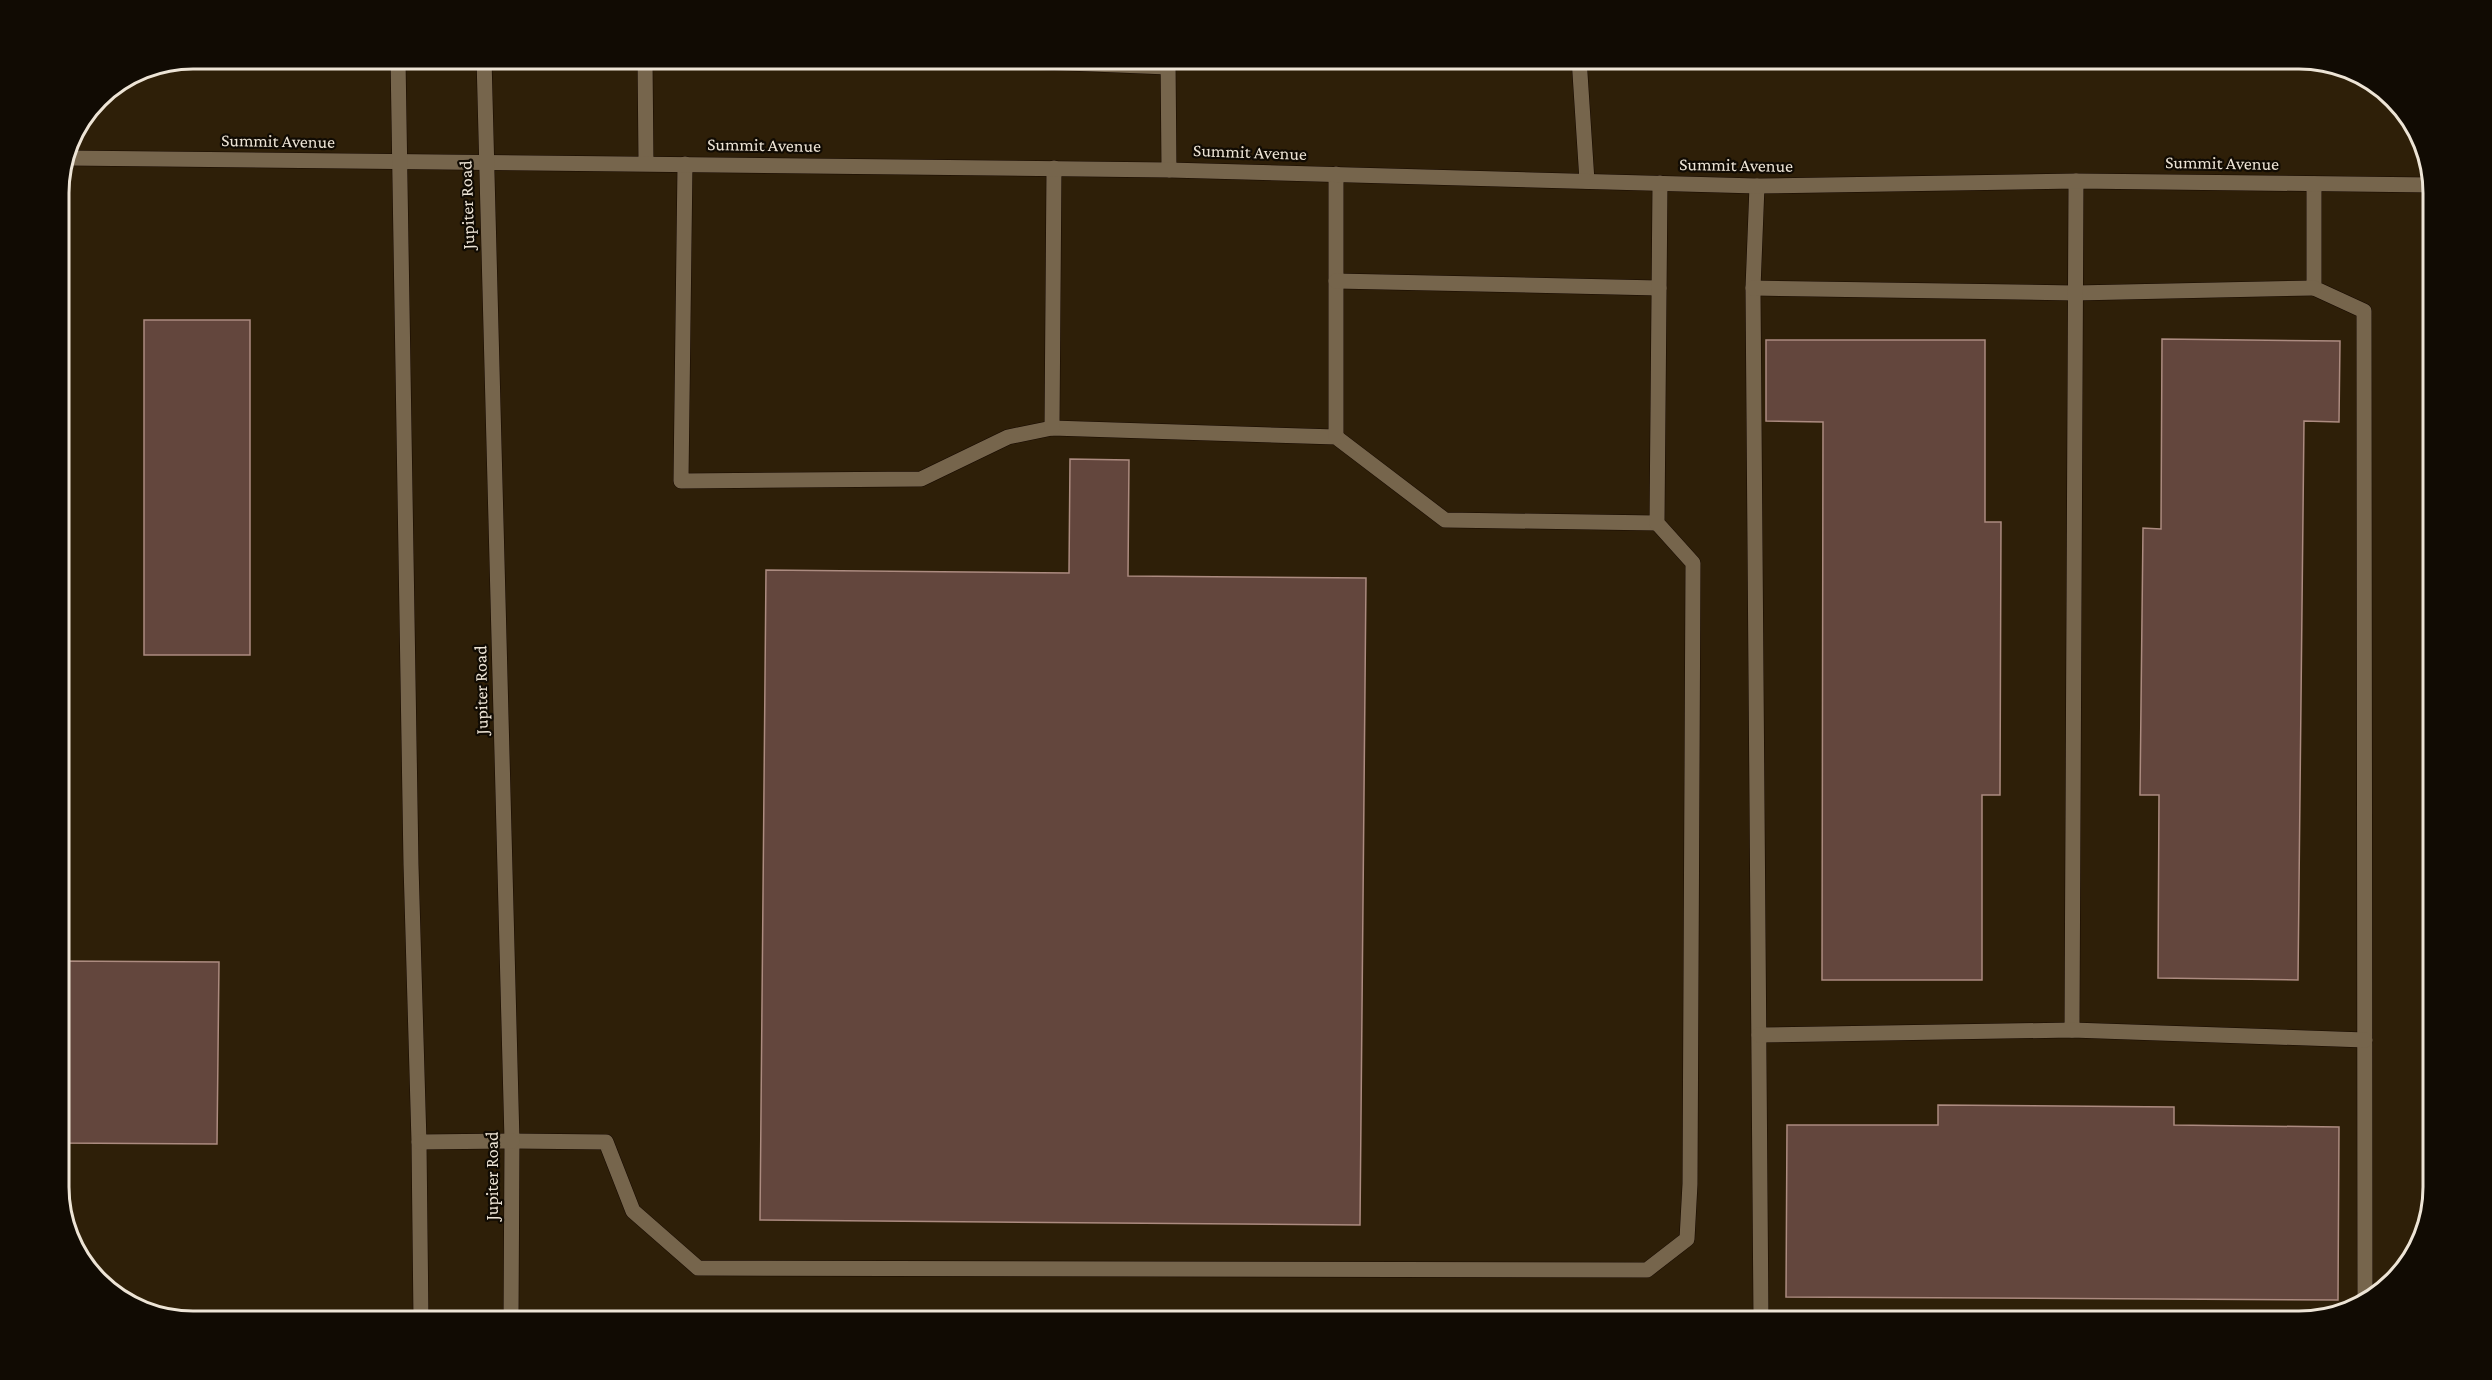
<svg xmlns="http://www.w3.org/2000/svg" width="2492" height="1380" font-family="'Crimson Pro',serif">
<rect width="100%" height="100%" fill="#2e1f08"/>
<g fill="none" stroke-linecap="round" stroke-linejoin="round">
<path stroke="#35595a" stroke-width="12" d="M 186,1320 L 284,1321"/>
</g>
<g fill="#63463d" stroke="#ac8b80" stroke-width="1.5">
<rect x="144" y="320" width="106" height="335"/>
<path d="M 2162,339 L 2340,341 L 2339,422 L 2304,421 L 2298,980 L 2158,978 L 2159,795 L 2140,795 L 2143,528 L 2161,529 Z"/>
<path d="M 1766,340 L 1985,340 L 1985,522 L 2001,522 L 2000,795 L 1982,795 L 1982,980 L 1822,980 L 1823,422 L 1766,421 Z"/>
<path d="M 1070,459 L 1129,460 L 1128,576 L 1366,578 L 1360,1225 L 760,1220 L 766,570 L 1069,573 Z"/>
<path d="M 59,961 L 219,962 L 217,1144 L 59,1143 Z"/>
<path d="M 1938,1105 L 2174,1107 L 2174,1125 L 2339,1127 L 2338,1300 L 1786,1297 L 1787,1125 L 1938,1125 Z"/>
</g>
<g fill="none" stroke-linecap="round" stroke-linejoin="round">
<g stroke="#160900" stroke-width="16">
<g id="service">
<path d="M 645,58 L 646,163"/>
<path d="M 941,58 L 1168,67"/>
<path d="M 1168,58 L 1169,170"/>
<path d="M 1579,58 L 1587,181"/>
<path d="M 2052,58 L 2305,60"/>
<path d="M 685,164 L 681,481 L 921,479 L 1008,437 L 1052,428 L 1336,437 L 1445,520 L 1657,523"/>
<path d="M 1336,174 L 1336,437"/>
<path d="M 2314,184 L 2314,288 L 2364,311 L 2365,1304"/>
<path d="M 1757,186 L 1753,288 L 1761,1321"/>
<path d="M 1336,281 L 1659,288"/>
<path d="M 1753,288 L 2075,293 L 2314,288"/>
<path d="M 1052,428 L 1054,168"/>
<path d="M 2072,1030 L 2076,181"/>
<path d="M 1759,1035 L 2072,1030 L 2365,1040"/>
<path d="M 512,1141 L 606,1142 L 633,1211 L 698,1268 L 1647,1270 L 1687,1239 L 1690,1184 L 1693,563 L 1657,523 L 1660,183"/>
</g>
</g>
<g stroke="#160900" stroke-width="16">
<path id="minor" d="M 66,158 L 1169,170 L 1757,186 L 2076,181 L 2433,185"/>
</g>
<g stroke="#160900" stroke-width="16">
<g id="secondary">
<path d="M 398,58 L 411,865 L 419,1142 L 421,1321"/>
<path d="M 484,58 L 512,1141 L 511,1321"/>
<path d="M 419,1142 L 512,1141"/>
</g>
</g>
<use href="#service" stroke="#76654c" stroke-width="15"/>
<use href="#minor" stroke="#76654c" stroke-width="15"/>
<use href="#secondary" stroke="#76654c" stroke-width="15"/>
</g>
<g text-anchor="middle" dominant-baseline="central" stroke-width="4.5" stroke-linejoin="round" paint-order="stroke">
<g font-size="18" fill="#ede4d6" stroke="#110b03">
<text transform="translate(278 141) rotate(1)">Summit Avenue</text>
<text transform="translate(764 145) rotate(1)">Summit Avenue</text>
<text transform="translate(1250 152) rotate(2)">Summit Avenue</text>
<text transform="translate(2222 163) rotate(1)">Summit Avenue</text>
<text transform="translate(1736 165) rotate(1)">Summit Avenue</text>
<text transform="translate(467 205) rotate(-92)">Jupiter Road</text>
<text transform="translate(481 690) rotate(-91)">Jupiter Road</text>
<text transform="translate(492 1176) rotate(-90)">Jupiter Road</text>
</g>
</g>
<path d="M0 0H2492V1380H0ZM193 69H2299A124 124 0 0 1 2423 193V1187A124 124 0 0 1 2299 1311H193A124 124 0 0 1 69 1187V193A124 124 0 0 1 193 69Z" fill="#110b03" fill-rule="evenodd"/>
<path fill="none" stroke="#ede4d6" stroke-width="3" d="M193 69H2299A124 124 0 0 1 2423 193V1187A124 124 0 0 1 2299 1311H193A124 124 0 0 1 69 1187V193A124 124 0 0 1 193 69Z"/>
</svg>
